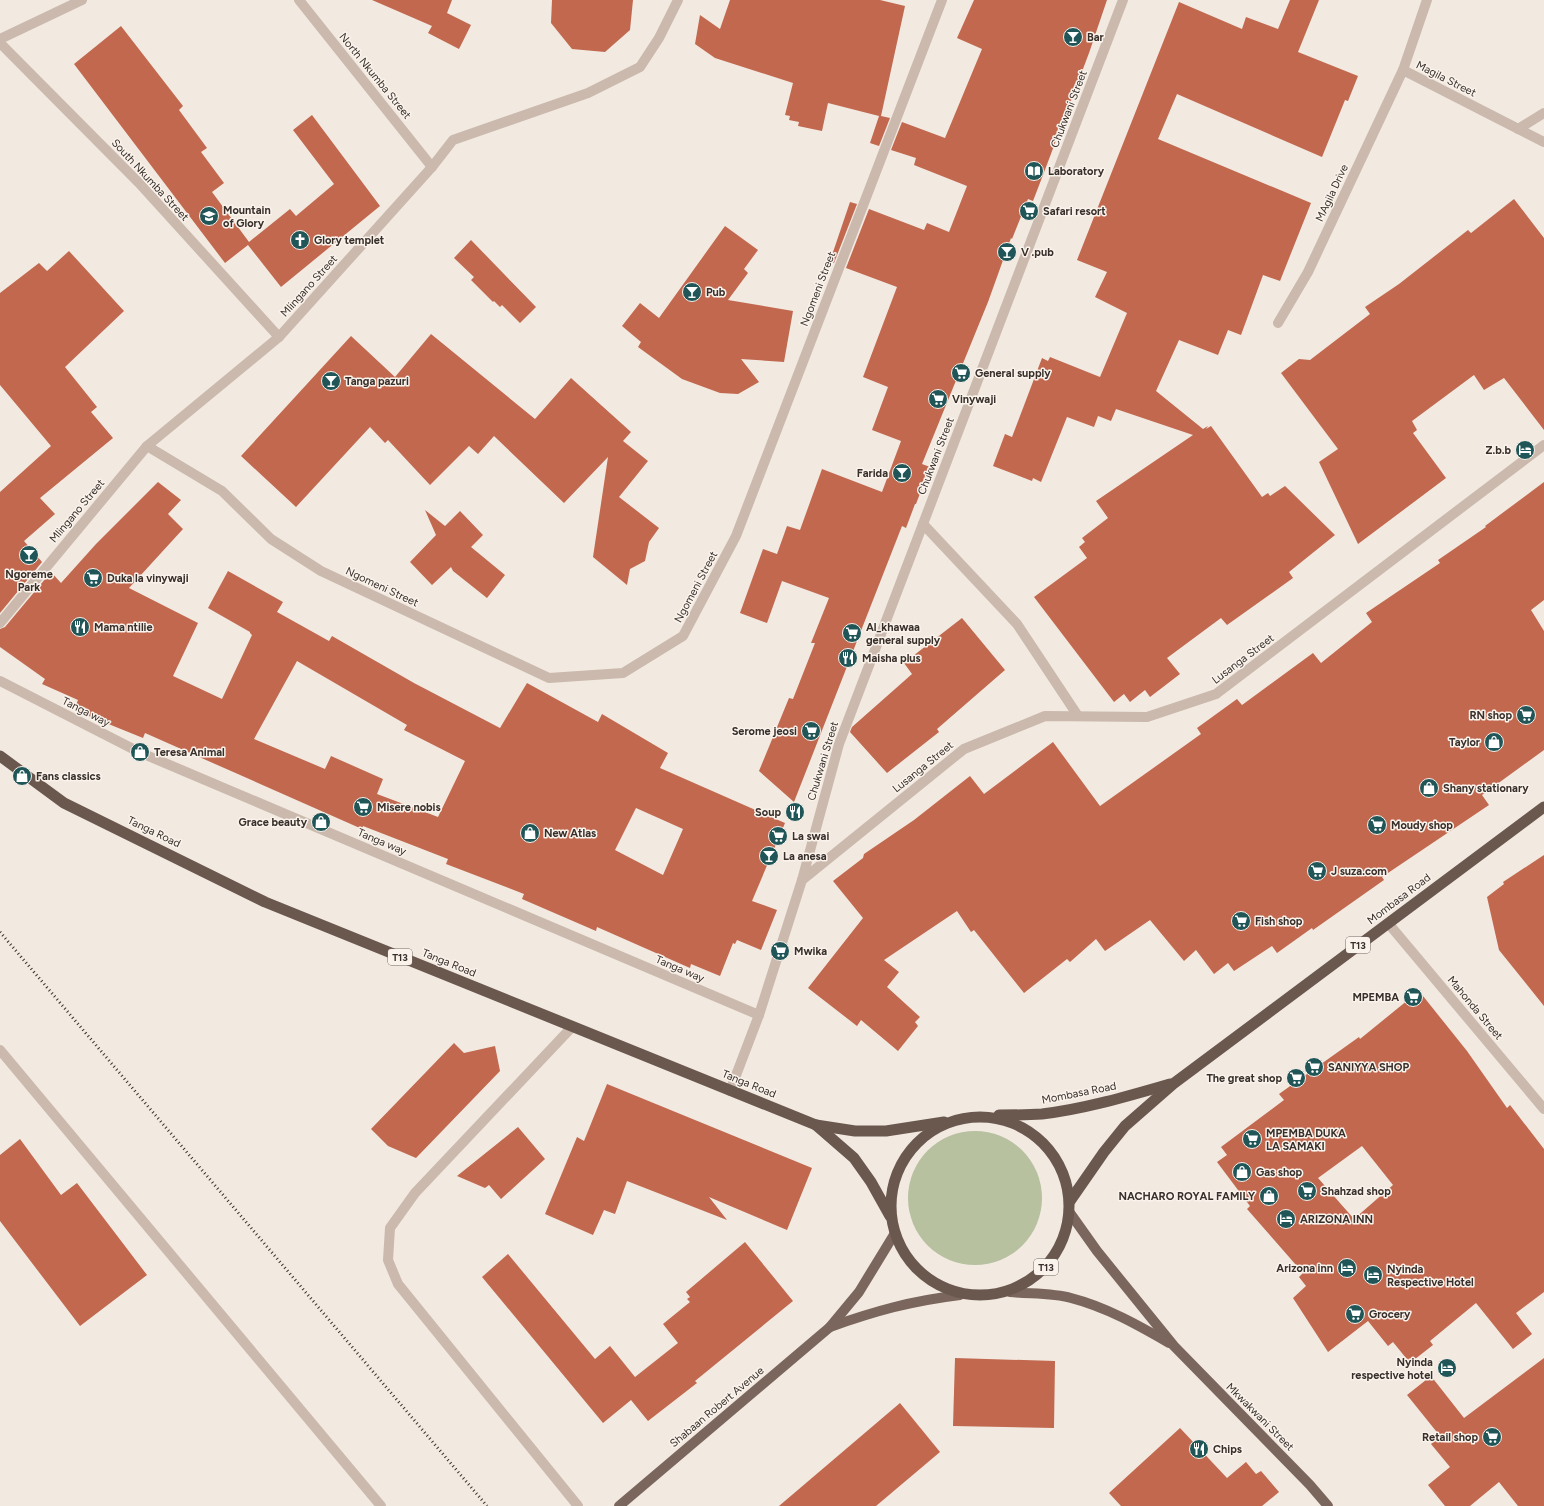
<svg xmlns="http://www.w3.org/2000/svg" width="1544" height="1506" font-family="Figtree,sans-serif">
<rect width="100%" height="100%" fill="#f2e9e0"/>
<circle fill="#b7c1a0" cx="975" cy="1198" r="67"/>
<g fill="#c1684f" fill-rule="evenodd">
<path d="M 372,0 L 452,0 L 447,13 L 471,25 L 459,49 L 428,33 L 432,26 Z"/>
<path d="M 552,0 L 633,0 L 630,30 L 605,52 L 572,49 L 551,23 Z"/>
<path d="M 730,0 L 880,0 L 905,6 L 881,116 L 890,118 L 879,146 L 870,143 L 879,116 L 828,103 L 822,131 L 798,126 L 799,122 L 789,120 L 790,116 L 785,115 L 793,83 L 715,58 L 695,44 L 700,15 L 720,29 Z"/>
<path d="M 974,0 L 1107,0 L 1089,53 L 1043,175 L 1033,201 L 1028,199 L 1012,239 L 1011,238 L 988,302 L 922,464 L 930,467 L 916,504 L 915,504 L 906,528 L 902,526 L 794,802 L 759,771 L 789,698 L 793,699 L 815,643 L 811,643 L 829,598 L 782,581 L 767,623 L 740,613 L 763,549 L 777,554 L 787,526 L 800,530 L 822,469 L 882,492 L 901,441 L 872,430 L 888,387 L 863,377 L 897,287 L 846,268 L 869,209 L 924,230 L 927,223 L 949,232 L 967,186 L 914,165 L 916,158 L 891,150 L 902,122 L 945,138 L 982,49 L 957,38 Z"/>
<path d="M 1290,0 L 1319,0 L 1298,52 L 1358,76 L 1348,101 L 1345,100 L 1322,157 L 1177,94 L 1158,139 L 1311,203 L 1280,281 L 1263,275 L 1241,335 L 1228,330 L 1218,355 L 1179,340 L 1156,391 L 1203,429 L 1208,426 L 1206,429 L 1211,426 L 1262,497 L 1268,493 L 1270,496 L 1285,486 L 1335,535 L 1289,572 L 1293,578 L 1227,625 L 1221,618 L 1167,658 L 1180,674 L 1150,697 L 1145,690 L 1130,702 L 1124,694 L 1114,702 L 1034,597 L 1087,558 L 1079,547 L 1085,542 L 1082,538 L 1108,518 L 1096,501 L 1193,435 L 1116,409 L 1111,421 L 1098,416 L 1094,427 L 1067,417 L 1041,482 L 1033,478 L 1032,481 L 993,466 L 1005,434 L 1012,437 L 1042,358 L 1048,361 L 1050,357 L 1100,377 L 1127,313 L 1095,297 L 1107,272 L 1077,260 L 1179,2 L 1242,29 L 1246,17 L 1278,29 Z"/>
<path d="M 121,26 L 183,106 L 179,110 L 207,148 L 201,152 L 224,183 L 212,192 L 249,242 L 290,209 L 296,216 L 334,184 L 293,130 L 312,115 L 380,206 L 281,287 L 248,245 L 225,263 L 74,64 Z"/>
<path d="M 1514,199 L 1544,238 L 1544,430 L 1504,378 L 1484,390 L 1474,375 L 1412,421 L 1417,430 L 1413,433 L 1446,478 L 1358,544 L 1319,462 L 1338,449 L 1281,373 L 1299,359 L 1310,360 L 1370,314 L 1365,307 L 1399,284 L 1468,230 L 1471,233 Z"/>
<path d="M 850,202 L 857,204 L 834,263 L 830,261 Z"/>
<path d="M 725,226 L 758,250 L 744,269 L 748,273 L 728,300 L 793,311 L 784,362 L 741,359 L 759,382 L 738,394 L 720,393 L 682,379 L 638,347 L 641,342 L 622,326 L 640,303 L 659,318 Z"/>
<path d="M 471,240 L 536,307 L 520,323 L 502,305 L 500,307 L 494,301 L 493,302 L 471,280 L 474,277 L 454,258 Z"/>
<path d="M 69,251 L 124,311 L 65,367 L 97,407 L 91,412 L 113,438 L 40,498 L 55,514 L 24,541 L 42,562 L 0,613 L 0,492 L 51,446 L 0,385 L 0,293 L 39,263 L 47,271 Z"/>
<path d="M 431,334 L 535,419 L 571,378 L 631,432 L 623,441 L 648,461 L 619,497 L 659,528 L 649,542 L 645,561 L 630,569 L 627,585 L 593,557 L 608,457 L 564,503 L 494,436 L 478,454 L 469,446 L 430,485 L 388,440 L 385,443 L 370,427 L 296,507 L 241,456 L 351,336 L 395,377 Z"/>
<path d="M 158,482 L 181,500 L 168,514 L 183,529 L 129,588 L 198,623 L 173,676 L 222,699 L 252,635 L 250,633 L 250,632 L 208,608 L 228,571 L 283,602 L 277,612 L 329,641 L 332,636 L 414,683 L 500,728 L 527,683 L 598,722 L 602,714 L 668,753 L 660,768 L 785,823 L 752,901 L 777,910 L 761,950 L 737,940 L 735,944 L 733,943 L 720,976 L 691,964 L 690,968 L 597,927 L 596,931 L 522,899 L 524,894 L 446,864 L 448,859 L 363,826 L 362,829 L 145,733 L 143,738 L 74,710 L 78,700 L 42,684 L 45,679 L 0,647 L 0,629 L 5,627 L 51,572 L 61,583 L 96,544 ZM 297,661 L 407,725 L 404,730 L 465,761 L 438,817 L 377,794 L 383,779 L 331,756 L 325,769 L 254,739 ZM 636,808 L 683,829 L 663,875 L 615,850 Z"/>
<path d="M 1544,482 L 1544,600 L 1531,610 L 1544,631 L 1544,750 L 1482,795 L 1489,805 L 1382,877 L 1384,880 L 1313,930 L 1312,928 L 1277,953 L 1272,946 L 1234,971 L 1228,963 L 1214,974 L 1196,950 L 1184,961 L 1150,920 L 1105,951 L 1096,939 L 1070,962 L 1067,959 L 1024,993 L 974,930 L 971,932 L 957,911 L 884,960 L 899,972 L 887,987 L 920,1017 L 915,1022 L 918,1026 L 898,1051 L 861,1020 L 857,1026 L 808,988 L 863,918 L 833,881 L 863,858 L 864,854 L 914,820 L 970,776 L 984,794 L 1053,742 L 1100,806 L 1201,734 L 1197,728 L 1237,699 L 1242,705 L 1313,653 L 1321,663 L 1372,622 L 1366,613 L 1440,563 L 1438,560 L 1486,527 L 1485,526 Z"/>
<path d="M 425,510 L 445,526 L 460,511 L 483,535 L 471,547 L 505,575 L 487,598 L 453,571 L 451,567 L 432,585 L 410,562 L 436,535 Z"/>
<path d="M 962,618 L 1005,670 L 937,729 L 939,732 L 887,773 L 850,732 L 852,727 L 912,674 L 904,663 Z"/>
<path d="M 1544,855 L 1544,1006 L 1499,950 L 1487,897 L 1504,884 L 1503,882 Z"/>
<path d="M 1419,991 L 1467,1051 L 1507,1108 L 1510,1105 L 1544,1149 L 1544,1292 L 1516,1313 L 1532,1334 L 1513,1349 L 1476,1303 L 1430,1341 L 1433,1345 L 1410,1363 L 1393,1342 L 1388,1346 L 1368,1321 L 1328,1352 L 1293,1298 L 1306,1286 L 1299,1277 L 1303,1273 L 1247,1209 L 1250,1206 L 1217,1162 L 1227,1155 L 1221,1147 L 1284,1100 L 1279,1094 L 1359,1037 L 1360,1039 ZM 1362,1146 L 1393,1185 L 1354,1219 L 1318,1178 Z"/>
<path d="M 454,1043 L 464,1053 L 495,1046 L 500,1071 L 416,1158 L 388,1146 L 371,1129 Z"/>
<path d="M 607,1084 L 812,1168 L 787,1230 L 709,1197 L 727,1220 L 627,1181 L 615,1214 L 604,1210 L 593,1235 L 545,1214 L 577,1137 L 584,1141 Z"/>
<path d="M 518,1127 L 545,1159 L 501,1199 L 489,1185 L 485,1188 L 457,1176 Z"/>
<path d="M 20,1139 L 61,1195 L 77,1183 L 147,1275 L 80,1326 L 0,1221 L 0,1155 Z"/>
<path d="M 745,1242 L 793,1301 L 695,1381 L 697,1383 L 648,1421 L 631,1400 L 603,1423 L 482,1277 L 508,1254 L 595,1359 L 610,1346 L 635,1377 L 678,1343 L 663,1324 L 690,1302 L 687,1299 L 690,1297 L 686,1292 Z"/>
<path d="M 955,1358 L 1055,1361 L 1054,1428 L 953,1426 Z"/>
<path d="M 1544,1358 L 1544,1506 L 1518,1506 L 1499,1482 L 1470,1506 L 1445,1506 L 1428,1485 L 1450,1467 L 1431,1444 L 1440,1436 L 1407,1395 L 1431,1376 L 1464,1418 Z"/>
<path d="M 900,1403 L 940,1452 L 876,1506 L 779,1506 Z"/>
<path d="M 1180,1428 L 1227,1478 L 1246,1462 L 1256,1474 L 1261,1471 L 1279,1492 L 1262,1506 L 1121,1506 L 1109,1493 Z"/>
</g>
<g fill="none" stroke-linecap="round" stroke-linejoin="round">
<g stroke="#cab9ac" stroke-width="10">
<path d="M 572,1027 L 415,1193 L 390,1228 L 388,1260 L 398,1284 L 578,1506"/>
<path d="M 0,1050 L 381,1506"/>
</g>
<g stroke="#cab9ac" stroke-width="10">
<path d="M 299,0 L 432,167"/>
<path d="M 1427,0 L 1403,70 L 1544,142"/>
<path d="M 0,39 L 82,0"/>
<path d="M 0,43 L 139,183 L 279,337"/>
<path d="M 1518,129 L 1544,113"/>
<path d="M 1278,323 L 1308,272 L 1403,70"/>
<path d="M 147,446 L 222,491 L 271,539 L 321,571 L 549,678 L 623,673 L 683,636 L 736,536 L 942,0"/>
<path d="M 923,524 L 1017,624 L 1078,716"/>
<path d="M 0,623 L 147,446 L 279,337 L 432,167 L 453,140 L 588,93 L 640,67 L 659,38 L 678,0"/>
<path d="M 0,681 L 139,752 L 759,1015"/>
<path d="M 802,880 L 964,749 L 1045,716 L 1147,717 L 1216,694 L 1544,445"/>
<path d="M 1388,923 L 1544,1109"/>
<path d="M 730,1091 L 759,1015 L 802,880 L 839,744 L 1123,0"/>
</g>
<g stroke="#7a665c" stroke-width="10">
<path d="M 1070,1213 L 1097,1251 L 1174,1346 L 1310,1485 L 1328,1506"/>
<path d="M 1010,1292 C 1030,1294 1053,1293 1071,1298 C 1106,1307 1138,1325 1169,1343"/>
<path d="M 830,1327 C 875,1311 911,1301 960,1295"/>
<path d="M 619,1506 L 830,1327 L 859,1292 L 895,1233"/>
</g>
<g stroke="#6a584f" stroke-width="11">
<path d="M 0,756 L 64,803 L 265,902 L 816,1125 L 855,1131 L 886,1131 L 944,1122"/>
<path d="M 999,1115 C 1013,1115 1028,1115 1042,1114 C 1085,1109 1128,1096 1170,1084"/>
<circle cx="980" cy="1206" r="89"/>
<path d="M 816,1125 L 854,1158 L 871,1182 L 890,1216"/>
<path d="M 1070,1201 L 1104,1152 L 1125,1126 L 1173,1084 L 1544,807"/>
</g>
<path stroke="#382f2a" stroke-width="3" stroke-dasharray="1 3" stroke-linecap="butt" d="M 0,932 L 487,1506"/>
</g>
<defs>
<g id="bar-disc" transform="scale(1)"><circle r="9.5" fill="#215659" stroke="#faf3ec"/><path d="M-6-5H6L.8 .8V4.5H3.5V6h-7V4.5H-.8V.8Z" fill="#fff"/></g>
<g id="library-disc" transform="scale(1)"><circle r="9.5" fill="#215659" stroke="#faf3ec"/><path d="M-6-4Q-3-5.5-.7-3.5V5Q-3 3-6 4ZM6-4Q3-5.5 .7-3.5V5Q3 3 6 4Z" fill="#fff"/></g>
<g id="supermarket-disc" transform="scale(1)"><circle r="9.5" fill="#215659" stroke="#faf3ec"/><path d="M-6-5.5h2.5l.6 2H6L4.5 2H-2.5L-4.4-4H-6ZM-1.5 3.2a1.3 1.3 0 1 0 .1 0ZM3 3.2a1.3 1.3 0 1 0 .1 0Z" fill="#fff"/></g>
<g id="school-disc" transform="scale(1)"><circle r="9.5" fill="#215659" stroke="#faf3ec"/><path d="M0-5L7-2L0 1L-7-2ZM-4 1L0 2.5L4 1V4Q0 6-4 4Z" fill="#fff"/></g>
<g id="church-disc" transform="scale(1)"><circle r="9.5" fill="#215659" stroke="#faf3ec"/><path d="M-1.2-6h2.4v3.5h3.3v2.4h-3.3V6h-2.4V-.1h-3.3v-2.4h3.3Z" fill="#fff"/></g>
<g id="hotel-disc" transform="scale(1)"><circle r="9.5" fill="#215659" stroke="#faf3ec"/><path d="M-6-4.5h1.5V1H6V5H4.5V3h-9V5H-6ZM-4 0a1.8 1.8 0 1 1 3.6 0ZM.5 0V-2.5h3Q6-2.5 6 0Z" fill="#fff"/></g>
<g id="restaurant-disc" transform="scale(1)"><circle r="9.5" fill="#215659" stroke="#faf3ec"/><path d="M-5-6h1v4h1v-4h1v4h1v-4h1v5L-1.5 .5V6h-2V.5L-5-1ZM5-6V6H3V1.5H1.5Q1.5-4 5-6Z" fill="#fff"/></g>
<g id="shop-disc" transform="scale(1)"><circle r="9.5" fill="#215659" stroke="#faf3ec"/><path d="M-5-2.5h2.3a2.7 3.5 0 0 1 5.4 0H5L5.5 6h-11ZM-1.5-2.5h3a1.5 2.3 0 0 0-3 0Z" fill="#fff"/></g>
</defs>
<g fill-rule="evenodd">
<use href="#bar-disc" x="1073" y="37"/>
<use href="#library-disc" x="1034" y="171"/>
<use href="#supermarket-disc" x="1029" y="211"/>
<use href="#school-disc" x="209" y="216"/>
<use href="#church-disc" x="300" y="240"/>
<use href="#bar-disc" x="1007" y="252"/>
<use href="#bar-disc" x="692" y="292"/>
<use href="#supermarket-disc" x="961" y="373"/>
<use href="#bar-disc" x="331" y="381"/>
<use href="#supermarket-disc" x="938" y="399"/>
<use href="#hotel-disc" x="1525" y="450"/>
<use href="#bar-disc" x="902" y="473"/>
<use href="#bar-disc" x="29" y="555"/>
<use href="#supermarket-disc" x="93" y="578"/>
<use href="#restaurant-disc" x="80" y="627"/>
<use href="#supermarket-disc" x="852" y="633"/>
<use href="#restaurant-disc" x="848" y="658"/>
<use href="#supermarket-disc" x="1526" y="715"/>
<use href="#supermarket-disc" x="811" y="731"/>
<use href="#shop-disc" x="1494" y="742"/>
<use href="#shop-disc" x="140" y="752"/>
<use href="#shop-disc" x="22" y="776"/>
<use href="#shop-disc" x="1429" y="788"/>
<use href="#supermarket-disc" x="363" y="807"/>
<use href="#restaurant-disc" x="795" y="812"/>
<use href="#shop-disc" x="321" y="822"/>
<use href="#supermarket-disc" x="1377" y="825"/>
<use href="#shop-disc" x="530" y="833"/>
<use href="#supermarket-disc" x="778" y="836"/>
<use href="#bar-disc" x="769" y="856"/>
<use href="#supermarket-disc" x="1317" y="871"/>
<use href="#supermarket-disc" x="1241" y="921"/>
<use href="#supermarket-disc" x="780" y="951"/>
<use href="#supermarket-disc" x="1413" y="997"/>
<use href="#supermarket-disc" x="1314" y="1067"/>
<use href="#supermarket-disc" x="1296" y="1078"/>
<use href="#supermarket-disc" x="1252" y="1139"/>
<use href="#shop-disc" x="1242" y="1172"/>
<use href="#supermarket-disc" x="1307" y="1191"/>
<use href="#shop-disc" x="1269" y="1196"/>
<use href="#hotel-disc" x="1286" y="1219"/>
<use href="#hotel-disc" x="1347" y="1268"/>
<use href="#hotel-disc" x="1373" y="1275"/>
<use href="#supermarket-disc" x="1355" y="1314"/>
<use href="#hotel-disc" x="1447" y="1368"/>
<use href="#supermarket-disc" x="1492" y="1437"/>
<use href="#restaurant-disc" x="1199" y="1449"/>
</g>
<g text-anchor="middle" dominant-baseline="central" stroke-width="3" stroke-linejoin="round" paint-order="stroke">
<g fill="#faf3ec" stroke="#726a64" stroke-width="1">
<rect x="1346" y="937" width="24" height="16" rx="3"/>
<rect x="388" y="949" width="24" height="16" rx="3"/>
<rect x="1034" y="1259" width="24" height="16" rx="3"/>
</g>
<g font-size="10" font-weight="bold" fill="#382f2a">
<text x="1358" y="945">T13</text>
<text x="400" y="957">T13</text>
<text x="1046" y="1267">T13</text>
</g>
<g font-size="11" font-weight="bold" fill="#382f2a" stroke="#faf3ec" text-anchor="start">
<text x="1087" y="37">Bar</text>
<text x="1048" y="171">Laboratory</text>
<text x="223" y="210">Mountain<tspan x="223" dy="13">of Glory</tspan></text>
<text x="1043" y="211">Safari resort</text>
<text x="314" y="240">Glory templet</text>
<text x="1021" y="252">V .pub</text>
<text x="706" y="292">Pub</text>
<text x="975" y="373">General supply</text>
<text x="345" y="381">Tanga pazuri</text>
<text x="952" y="399">Vinywaji</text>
<text x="1511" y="450" text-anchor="end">Z.b.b</text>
<text x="888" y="473" text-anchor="end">Farida</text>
<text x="29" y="574" text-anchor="middle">Ngoreme<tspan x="29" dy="13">Park</tspan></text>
<text x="107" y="578">Duka la vinywaji</text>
<text x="94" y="627">Mama ntilie</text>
<text x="866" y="627">Al_khawaa<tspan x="866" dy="13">general supply</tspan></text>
<text x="862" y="658">Maisha plus</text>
<text x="1512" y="715" text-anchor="end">RN shop</text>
<text x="797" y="731" text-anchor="end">Serome jeosi</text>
<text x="1480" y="742" text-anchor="end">Taylor</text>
<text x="154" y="752">Teresa Animal</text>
<text x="36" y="776">Fans classics</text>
<text x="1443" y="788">Shany stationary</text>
<text x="377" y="807">Misere nobis</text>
<text x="781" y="812" text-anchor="end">Soup</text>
<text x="307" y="822" text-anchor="end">Grace beauty</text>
<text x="1391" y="825">Moudy shop</text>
<text x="544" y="833">New Atlas</text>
<text x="792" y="836">La swai</text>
<text x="783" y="856">La anesa</text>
<text x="1331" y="871">J suza.com</text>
<text x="1255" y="921">Fish shop</text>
<text x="794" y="951">Mwika</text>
<text x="1399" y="997" text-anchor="end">MPEMBA</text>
<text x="1328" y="1067">SANIYYA SHOP</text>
<text x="1282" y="1078" text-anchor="end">The great shop</text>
<text x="1266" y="1133">MPEMBA DUKA<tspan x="1266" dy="13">LA SAMAKI</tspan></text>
<text x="1256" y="1172">Gas shop</text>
<text x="1321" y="1191">Shahzad shop</text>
<text x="1255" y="1196" text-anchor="end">NACHARO ROYAL FAMILY</text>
<text x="1300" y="1219">ARIZONA INN</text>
<text x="1333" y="1268" text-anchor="end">Arizona inn</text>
<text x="1387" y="1269">Nyinda<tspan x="1387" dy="13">Respective Hotel</tspan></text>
<text x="1369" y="1314">Grocery</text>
<text x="1433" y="1362" text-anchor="end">Nyinda<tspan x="1433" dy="13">respective hotel</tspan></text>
<text x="1478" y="1437" text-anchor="end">Retail shop</text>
<text x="1213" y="1449">Chips</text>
</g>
<g font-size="11" fill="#382f2a" stroke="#faf3ec">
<text transform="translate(375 76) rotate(51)">North Nkumba Street</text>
<text transform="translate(1446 79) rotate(27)">Magila Street</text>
<text transform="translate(1069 109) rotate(-69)">Chukwani Street</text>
<text transform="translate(150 180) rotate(47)">South Nkumba Street</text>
<text transform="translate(1332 193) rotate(-65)">MAgila Drive</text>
<text transform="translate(309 286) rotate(-48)">Mlingano Street</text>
<text transform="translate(818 289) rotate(-69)">Ngomeni Street</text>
<text transform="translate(936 456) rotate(-69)">Chukwani Street</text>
<text transform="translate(77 511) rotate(-50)">Mlingano Street</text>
<text transform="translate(382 587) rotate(25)">Ngomeni Street</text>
<text transform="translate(696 587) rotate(-62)">Ngomeni Street</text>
<text transform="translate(1243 659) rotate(-37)">Lusanga Street</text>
<text transform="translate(86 712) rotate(27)">Tanga way</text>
<text transform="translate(823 761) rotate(-73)">Chukwani Street</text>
<text transform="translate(923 767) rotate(-39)">Lusanga Street</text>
<text transform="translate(154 832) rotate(26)">Tanga Road</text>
<text transform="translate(382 842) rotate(23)">Tanga way</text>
<text transform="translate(1399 899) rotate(-37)">Mombasa Road</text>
<text transform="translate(449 963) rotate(22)">Tanga Road</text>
<text transform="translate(680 969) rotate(23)">Tanga way</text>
<text transform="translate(1475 1008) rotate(50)">Mahonda Street</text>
<text transform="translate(749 1084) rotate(22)">Tanga Road</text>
<text transform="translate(1079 1093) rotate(-11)">Mombasa Road</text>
<text transform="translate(717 1407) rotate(-40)">Shabaan Robert Avenue</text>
<text transform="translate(1260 1417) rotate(45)">Mkwakwani Street</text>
</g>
</g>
</svg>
